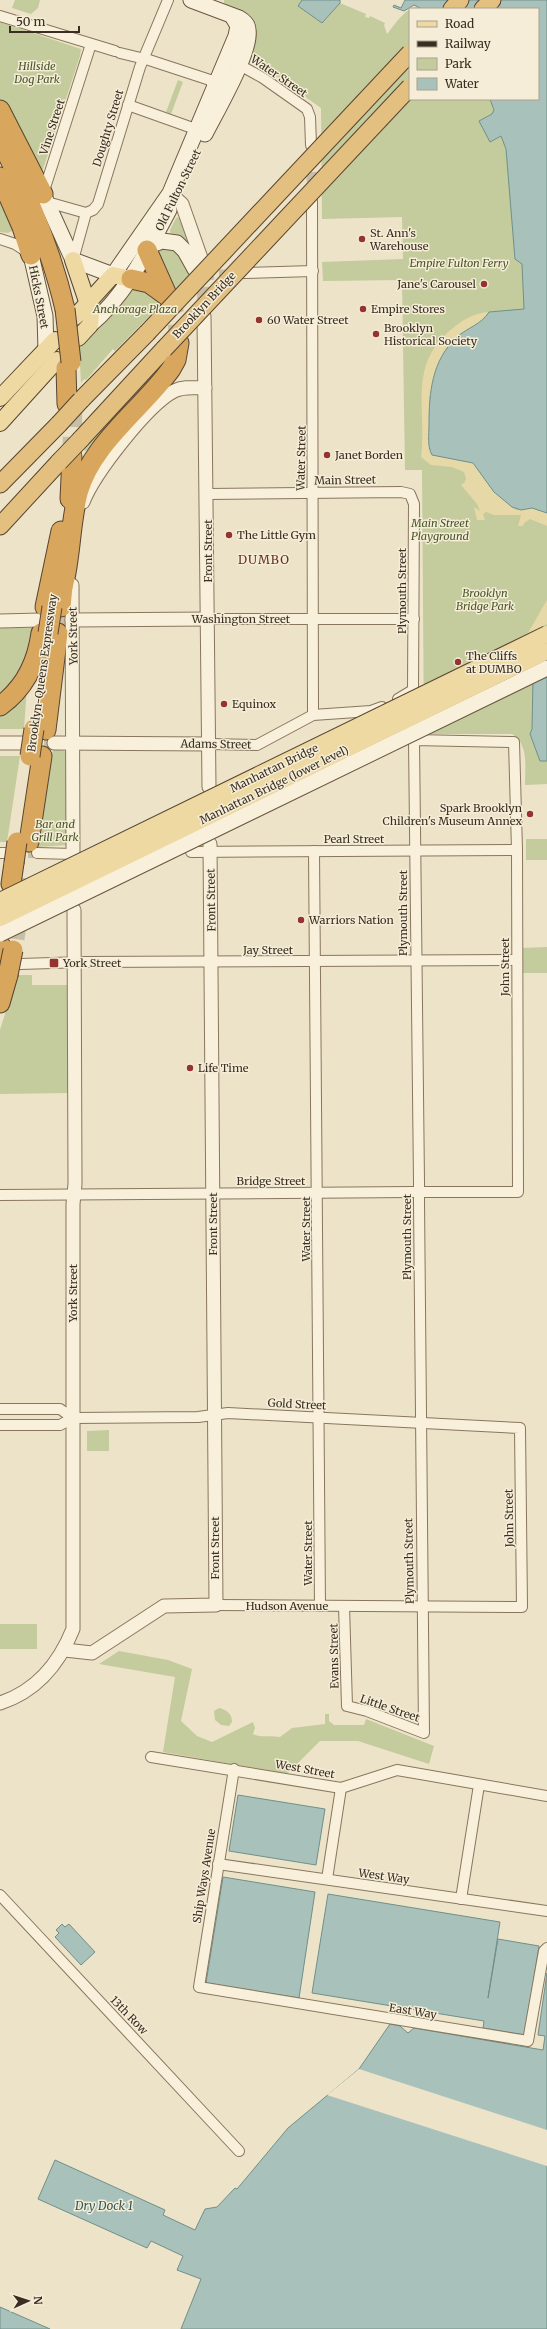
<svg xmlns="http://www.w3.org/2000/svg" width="547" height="2329" font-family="Merriweather,serif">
<rect width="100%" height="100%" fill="#ede3c8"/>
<g fill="#c4cb9c">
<path d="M 15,0 L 40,0 L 38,8 L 31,14 L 12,8 Z"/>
<path d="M 224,0 L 302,0 L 299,7 L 322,23 L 340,3 L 366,14 L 365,17 L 369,18 L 370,16 L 385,23 L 384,25 L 387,34 C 394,26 410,0 422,9 L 410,9 L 410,99 L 490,99 L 494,110 L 492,114 L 479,121 L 501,136 L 506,149 L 522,264 L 524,310 L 489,312 L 432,455 L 467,461 L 490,485 L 547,513 L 547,636 L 533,688 L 532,729 L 530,734 L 540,761 L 547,761 L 547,784 L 525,785 C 525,768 529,744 512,734 L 424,734 L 422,470 L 405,470 L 402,280 L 323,281 L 322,262 L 403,259 L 402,217 L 322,219 L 321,108 L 253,60 L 254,21 L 249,16 L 224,6 Z"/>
<path d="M 0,22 L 81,49 L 80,56 L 43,169 L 41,172 L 0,103 Z"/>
<path d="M 178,80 L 183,82 L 171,114 L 166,112 Z"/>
<path d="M 0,185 L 14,230 L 8,233 L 0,232 Z"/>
<path d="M 180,217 L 188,238 L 186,241 L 171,235 L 170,230 L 176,218 Z"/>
<path d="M 164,248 L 177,251 L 187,267 L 189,275 L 172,293 L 157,253 Z"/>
<path d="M 135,285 L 163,302 L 115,351 L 113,349 L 86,380 L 84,379 L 81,383 L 79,347 Z"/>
<path d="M 170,354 L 169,358 L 95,446 L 85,451 L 83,449 L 88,444 L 87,443 L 147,381 L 146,380 Z"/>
<path d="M 0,628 L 38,628 L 35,649 L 0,702 Z"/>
<path d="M 27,687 L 24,729 L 0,729 L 0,711 Z"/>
<path d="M 53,750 L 61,750 L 67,752 L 67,845 L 38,847 Z"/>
<path d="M 0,756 L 20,756 L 7,842 L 0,842 Z"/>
<rect x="526" y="839" width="21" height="21"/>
<path d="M 547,947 L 547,973 L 522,973 L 522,948 Z"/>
<path d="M 17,975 L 32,975 L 32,985 L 70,985 L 70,1093 L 0,1094 L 0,1030 Z"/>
<path d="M 109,1430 L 109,1451 L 87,1451 L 87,1431 Z"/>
<rect x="0" y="1624" width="37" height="25"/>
<path d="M 119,1651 L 168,1660 L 192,1669 L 181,1721 L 197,1736 L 212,1742 L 253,1722 L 255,1728 L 253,1734 C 261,1738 270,1735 280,1737 L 292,1728 L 325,1724 L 325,1714 L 329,1714 L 329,1721 L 334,1725 L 364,1725 L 366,1719 L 434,1746 L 429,1764 L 358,1741 L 320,1741 L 287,1774 L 163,1752 L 175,1677 L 99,1664 Z"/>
<path d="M 219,1708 C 227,1710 232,1714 232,1722 L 229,1726 L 221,1725 L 215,1720 L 214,1711 Z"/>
</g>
<g fill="#e7d8a7">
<path d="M 489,312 L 436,370 L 429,399 L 429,447 L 432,455 L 473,463 L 494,492 L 512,507 L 516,510 L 532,508 L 547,513 L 547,526 L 530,519 L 524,523 L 523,526 L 518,526 L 521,515 L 494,515 L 486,512 L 483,514 L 485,520 L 477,520 L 474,507 L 480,511 L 477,504 L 461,485 L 464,483 L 466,479 L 464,472 L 452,467 L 431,465 L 421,457 C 427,409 407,364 453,328 C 464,319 474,313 489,312 Z"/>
<path d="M 547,600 L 547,624 L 528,633 Z"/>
</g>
<g fill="#a9c1bb" stroke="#6f9089">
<path d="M 302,0 L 340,0 L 340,3 L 322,23 L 298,6 Z"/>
<path d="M 405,0 L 547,0 L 547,513 L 532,508 L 521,510 L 512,507 L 494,492 L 473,463 L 432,455 C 427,446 429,435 429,425 C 429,392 432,360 457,337 C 467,328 482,324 489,312 L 524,309 L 522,264 L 515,259 L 506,149 L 501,136 L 490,142 L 479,121 L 492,114 L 494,110 L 490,99 L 538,99 L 538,9 L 422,9 L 414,5 L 404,11 L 393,7 L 394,5 L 401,8 Z"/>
<path d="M 547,636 L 547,761 L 540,761 L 530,734 L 532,729 L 533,679 Z"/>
<path d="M 238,1795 L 325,1809 L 316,1865 L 229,1851 Z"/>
<path d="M 223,1877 L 315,1892 L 299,1998 L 206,1983 Z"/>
<path d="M 328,1894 L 500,1922 L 488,1998 L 498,1939 L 539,1946 L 525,2035 L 483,2028 L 484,2021 L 312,1993 Z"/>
<path d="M 62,1924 L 65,1927 L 69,1924 L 95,1952 L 81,1965 L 55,1937 L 59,1933 L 56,1930 Z"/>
<path d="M 547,1973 L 547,2329 L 181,2329 L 201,2279 L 177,2270 L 183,2256 L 151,2241 L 147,2248 L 38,2199 L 55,2160 L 165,2210 L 163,2215 L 195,2230 L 205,2209 L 217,2207 L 235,2188 L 237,2189 L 288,2128 L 359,2069 L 390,2024 L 400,2026 L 408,2033 L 414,2028 L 543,2050 L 545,2036 L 538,2035 Z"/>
<path d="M 0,2307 L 50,2329 L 0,2329 Z"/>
</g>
<path fill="#ede3c8" d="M 359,2069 L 547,2130 L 547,2166 L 327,2095 Z"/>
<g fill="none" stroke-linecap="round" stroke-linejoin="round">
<g stroke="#c9bfa7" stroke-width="10" stroke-dasharray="10 5" stroke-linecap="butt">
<path d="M 311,157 L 312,193"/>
<path d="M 204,275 L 236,274"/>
<path d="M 13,853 L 37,853"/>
</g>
<g stroke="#c9bfa7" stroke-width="13" stroke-dasharray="13 6" stroke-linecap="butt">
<path d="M 203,268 L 204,312"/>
<path d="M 41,620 L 69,620"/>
<path d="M 25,743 L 54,743"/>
</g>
<g stroke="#c9bfa7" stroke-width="19" stroke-dasharray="19 10" stroke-linecap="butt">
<path d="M 168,297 L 177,319 L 179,343"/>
<path d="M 72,456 L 73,398"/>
<path d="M 15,939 L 23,878"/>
</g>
<g stroke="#88765e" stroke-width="12">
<g id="minor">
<path d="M 0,16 L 115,51"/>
<path d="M 120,53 L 149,60 L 210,80 L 214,87"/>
<path d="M 236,63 L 263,78 L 307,109 L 310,117 L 311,145"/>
<path d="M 128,105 L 201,131"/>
<path d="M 43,194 L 91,44"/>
<path d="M 312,201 L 313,715"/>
<path d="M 47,202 L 86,213"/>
<path d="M 86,213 L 93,210 L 98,204 L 140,67 L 168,0"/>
<path d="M 0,239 L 15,244 L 29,253"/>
<path d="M 73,260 L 86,213"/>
<path d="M 244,273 L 313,271"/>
<path d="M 208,494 L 401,492 L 410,494 L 414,504 L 413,690 L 398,699"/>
<path d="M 209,619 L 414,619"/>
<path d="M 209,744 L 257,745 L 313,715 L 371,711 L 382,707"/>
<path d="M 314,851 L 320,1606"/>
<path d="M 191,852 L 517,850"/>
<path d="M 0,853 L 5,853"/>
<path d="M 37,853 L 73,854"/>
<path d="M 20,964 L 84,962 L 517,960"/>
<path d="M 0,1195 L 412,1192 L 518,1192 L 517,850 L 514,742 L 414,740 L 419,1182 L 419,1202 C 420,1379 421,1556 424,1733 L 367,1711 L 347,1706 L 344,1606"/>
<path d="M 0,1409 L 60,1409 L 73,1418"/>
<path d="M 0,1425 L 60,1425 L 73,1418 L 198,1417 L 228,1413 L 520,1428 L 522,1607 L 216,1605"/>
<path d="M 151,1757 L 341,1788 L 397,1770 L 547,1796"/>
<path d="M 234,1769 L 199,1987 L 528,2041 L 544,1951 L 547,1948"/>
<path d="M 218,1864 L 547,1911"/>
<path d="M 327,1879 L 341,1788"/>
<path d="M 0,1895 L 239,2151"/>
<path d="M 461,1899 L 479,1785"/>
</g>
</g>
<g stroke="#88765e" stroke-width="15">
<g id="tertiary">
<path d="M 170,193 L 182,204 L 202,261"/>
<path d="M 204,316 L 209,787"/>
<path d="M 83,502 C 94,474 147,405 174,391 C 184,386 195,388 205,388"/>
<path d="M 72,585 L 73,854"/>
<path d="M 72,620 L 209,619"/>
<path d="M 0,621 L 40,620"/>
<path d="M 0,743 L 22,743"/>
<path d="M 54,743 L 209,744"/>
<path d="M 65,1650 L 92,1653 L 164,1606 L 216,1605 L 210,844"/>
<path d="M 0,1703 C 37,1691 59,1664 73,1629 L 73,1204 L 75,1184 L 74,910"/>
</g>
</g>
<g stroke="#6a5741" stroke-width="17">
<g id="secondary">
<path d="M 191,0 L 239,18 C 244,21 248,24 248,30 C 252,51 216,112 205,134"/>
<path d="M 43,194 L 73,260 L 113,275 L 170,193 L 236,36 L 238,26 L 232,16"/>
<path d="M 149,246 L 162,241 L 177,243 L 185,251 L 195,269"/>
<path d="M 31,255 L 45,316 L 46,350"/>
<path d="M 90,325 C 126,295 147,251 169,210"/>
</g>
</g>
<g stroke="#574431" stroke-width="18">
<g id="primary">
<path d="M 73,260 L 91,313 L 90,325 L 78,338"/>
<path d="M 75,317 L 113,275 L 131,279"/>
<path d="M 0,398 L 55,340"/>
<path d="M 0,423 L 57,360"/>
</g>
</g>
<g stroke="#574431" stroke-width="19">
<g id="trunk">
<path d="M 452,9 L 460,0"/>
<path d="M 483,9 L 492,0"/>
<path d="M 81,400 L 147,333"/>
<path d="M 81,439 L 164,349"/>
<path d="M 0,484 L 59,424"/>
<path d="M 0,526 L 59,462"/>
</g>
</g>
<g stroke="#574431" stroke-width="21">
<g id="motorway">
<path d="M 0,110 L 43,194"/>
<path d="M 0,140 C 28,194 51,250 65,309"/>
<path d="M 0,177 L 22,227 L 31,255"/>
<path d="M 147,250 L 168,297"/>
<path d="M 131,279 L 149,283 L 167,296"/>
<path d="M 66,368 L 67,404"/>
<path d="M 70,499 L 72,456"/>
<path d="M 63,587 C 71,556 70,524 78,493 C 92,443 141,410 171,369 L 176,360 L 179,343"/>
<path d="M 45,607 L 61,531"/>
<path d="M 61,607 L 64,575"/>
<path d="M 0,706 C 25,688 37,663 41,633"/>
<path d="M 46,730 L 58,633"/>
<path d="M 29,842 L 42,756"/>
<path d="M 11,884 L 14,863"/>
<path d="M 0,951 L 1,946"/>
<path d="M 0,1003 L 8,975"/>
</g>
</g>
<use href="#minor" stroke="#f8f0db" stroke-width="10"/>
<use href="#tertiary" stroke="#f8f0db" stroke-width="13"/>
<use href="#secondary" stroke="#f8f0db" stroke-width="15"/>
<use href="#primary" stroke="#eed9a2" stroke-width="16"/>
<use href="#trunk" stroke="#e3c080" stroke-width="17"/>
<use href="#motorway" stroke="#d8a65d" stroke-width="19"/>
<g stroke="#392e21" stroke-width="3" stroke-dasharray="7 7" stroke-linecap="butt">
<path d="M 297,786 L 547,664"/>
<path d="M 0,906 L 547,638"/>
<path d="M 0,925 L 547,657"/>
</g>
<g stroke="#6a5741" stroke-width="17" stroke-linecap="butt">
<path id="secondary-bridge" d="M 0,934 L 547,668"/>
</g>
<g stroke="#574431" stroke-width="18" stroke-linecap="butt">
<g id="primary-bridge">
<path d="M 0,901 L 547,634"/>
<path d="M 0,918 L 547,651"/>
</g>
</g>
<g stroke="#574431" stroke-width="19" stroke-linecap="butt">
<g id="trunk-bridge">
<path d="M 147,333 L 410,53"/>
<path d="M 164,349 L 410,87"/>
<path d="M 59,424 L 81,400"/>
<path d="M 59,462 L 81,439"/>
</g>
</g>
<g stroke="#574431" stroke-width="21" stroke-linecap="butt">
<g id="motorway-bridge">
<path d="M 65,309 L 71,362"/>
<path d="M 48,633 L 52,607"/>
<path d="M 30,756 L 34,729"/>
<path d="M 14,863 L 17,842"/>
<path d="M 8,975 L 13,950"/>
</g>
</g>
<use href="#secondary-bridge" stroke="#f8f0db" stroke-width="15"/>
<use href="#primary-bridge" stroke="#eed9a2" stroke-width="16"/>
<use href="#trunk-bridge" stroke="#e3c080" stroke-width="17"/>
<use href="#motorway-bridge" stroke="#d8a65d" stroke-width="19"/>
</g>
<g fill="#953330" stroke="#f5edd7" stroke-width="1.5">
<circle cx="362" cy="239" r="4"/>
<circle cx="484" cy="284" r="4"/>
<circle cx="363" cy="309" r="4"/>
<circle cx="259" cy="320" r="4"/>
<circle cx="376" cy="334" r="4"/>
<circle cx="327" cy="455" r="4"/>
<circle cx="229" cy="535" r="4"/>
<circle cx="458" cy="662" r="4"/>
<circle cx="224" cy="704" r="4"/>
<circle cx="530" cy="814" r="4"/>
<circle cx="301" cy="920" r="4"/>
<rect x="49" y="958" width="10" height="10" rx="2"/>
<circle cx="190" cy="1068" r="4"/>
</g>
<g text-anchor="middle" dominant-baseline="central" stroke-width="3" stroke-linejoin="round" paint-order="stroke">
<g font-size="11" font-style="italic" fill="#485528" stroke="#f5edd7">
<text x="37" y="66">Hillside<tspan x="37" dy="13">Dog Park</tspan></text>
<text x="459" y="263">Empire Fulton Ferry</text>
<text x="135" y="309">Anchorage Plaza</text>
<text x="440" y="523">Main Street<tspan x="440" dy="13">Playground</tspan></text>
<text x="485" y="593">Brooklyn<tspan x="485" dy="13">Bridge Park</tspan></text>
<text x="55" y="824">Bar and<tspan x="55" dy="13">Grill Park</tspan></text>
</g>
<g font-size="11" fill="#392e21" stroke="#f5edd7">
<text transform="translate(279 76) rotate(34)">Water Street</text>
<text transform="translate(52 127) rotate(-72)">Vine Street</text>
<text transform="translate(108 128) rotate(-73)">Doughty Street</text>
<text transform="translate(178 190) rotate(-64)">Old Fulton Street</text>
<text transform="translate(39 297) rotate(79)">Hicks Street</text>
<text transform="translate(204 305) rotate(-47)">Brooklyn Bridge</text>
<text transform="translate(301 458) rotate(-89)">Water Street</text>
<text transform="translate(345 480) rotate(-1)">Main Street</text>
<text transform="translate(208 551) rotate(-90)">Front Street</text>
<text transform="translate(402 591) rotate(-90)">Plymouth Street</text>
<text x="241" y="619">Washington Street</text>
<text transform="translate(73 636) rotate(-91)">York Street</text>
<text transform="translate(42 673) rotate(-82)">Brooklyn-Queens Expressway</text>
<text transform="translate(216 744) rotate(1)">Adams Street</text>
<text transform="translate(274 768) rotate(-26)">Manhattan Bridge</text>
<text transform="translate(274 785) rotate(-26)">Manhattan Bridge (lower level)</text>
<text x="354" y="839">Pearl Street</text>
<text transform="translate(211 900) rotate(-91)">Front Street</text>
<text transform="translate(403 913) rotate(-90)">Plymouth Street</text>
<text x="268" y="950">Jay Street</text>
<text transform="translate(505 967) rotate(-90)">John Street</text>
<text x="271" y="1181">Bridge Street</text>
<text transform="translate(213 1224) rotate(-90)">Front Street</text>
<text transform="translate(306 1229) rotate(-90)">Water Street</text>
<text transform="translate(407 1237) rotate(-90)">Plymouth Street</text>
<text transform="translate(73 1293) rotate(-90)">York Street</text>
<text transform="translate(297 1404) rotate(3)">Gold Street</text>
<text transform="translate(509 1518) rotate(-91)">John Street</text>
<text transform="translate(215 1548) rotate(-90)">Front Street</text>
<text transform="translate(308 1553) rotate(-90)">Water Street</text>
<text transform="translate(409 1561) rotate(-91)">Plymouth Street</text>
<text x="287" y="1606">Hudson Avenue</text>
<text transform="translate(334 1656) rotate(-91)">Evans Street</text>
<text transform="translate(390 1708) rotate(19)">Little Street</text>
<text transform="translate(305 1769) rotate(10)">West Street</text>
<text transform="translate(204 1876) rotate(-81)">Ship Ways Avenue</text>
<text transform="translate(384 1876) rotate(8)">West Way</text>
<text transform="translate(413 2011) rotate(9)">East Way</text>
<text transform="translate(129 2015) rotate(46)">13th Row</text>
</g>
<g font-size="11" fill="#392e21" stroke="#f5edd7" text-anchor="start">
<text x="370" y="233">St. Ann's<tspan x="370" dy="13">Warehouse</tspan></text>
<text x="476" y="284" text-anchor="end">Jane's Carousel</text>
<text x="371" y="309">Empire Stores</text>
<text x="267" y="320">60 Water Street</text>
<text x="384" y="328">Brooklyn<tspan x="384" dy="13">Historical Society</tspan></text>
<text x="335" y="455">Janet Borden</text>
<text x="237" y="535">The Little Gym</text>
<text x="466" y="656">The Cliffs<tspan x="466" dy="13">at DUMBO</tspan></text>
<text x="232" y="704">Equinox</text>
<text x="522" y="808" text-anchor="end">Spark Brooklyn<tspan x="522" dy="13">Children's Museum Annex</tspan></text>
<text x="309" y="920">Warriors Nation</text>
<text x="63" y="963">York Street</text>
<text x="198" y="1068">Life Time</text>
</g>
<g font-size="12" letter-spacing="1" fill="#643222" stroke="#f5edd7">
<text x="264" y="559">DUMBO</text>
</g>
<g font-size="12" font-style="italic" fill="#315857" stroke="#f5edd7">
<text x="104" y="2205">Dry Dock 1</text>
</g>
</g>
<rect x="409" y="8" width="130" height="92" fill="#f5edd7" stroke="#aaa18e"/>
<rect x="417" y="21" width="20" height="6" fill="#eed9a2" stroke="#aaa18e"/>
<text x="445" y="28" font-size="12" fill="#392e21">Road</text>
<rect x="417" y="41" width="20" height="6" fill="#392e21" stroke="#aaa18e"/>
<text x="445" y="48" font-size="12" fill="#392e21">Railway</text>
<rect x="417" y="58" width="20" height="12" fill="#c4cb9c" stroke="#aaa18e"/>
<text x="445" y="68" font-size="12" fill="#392e21">Park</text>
<rect x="417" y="78" width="20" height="12" fill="#a9c1bb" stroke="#aaa18e"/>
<text x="445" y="88" font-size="12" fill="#392e21">Water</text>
<g transform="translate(28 2301) rotate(87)" stroke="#f5edd7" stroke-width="3" paint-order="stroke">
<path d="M0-3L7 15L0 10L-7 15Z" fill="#392e21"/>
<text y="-6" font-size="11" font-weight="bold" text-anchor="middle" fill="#392e21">N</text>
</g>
<path d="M10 26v6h69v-6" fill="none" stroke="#392e21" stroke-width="2"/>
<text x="16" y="26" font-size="12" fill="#392e21" stroke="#f5edd7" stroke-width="3" paint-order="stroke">50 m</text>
</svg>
